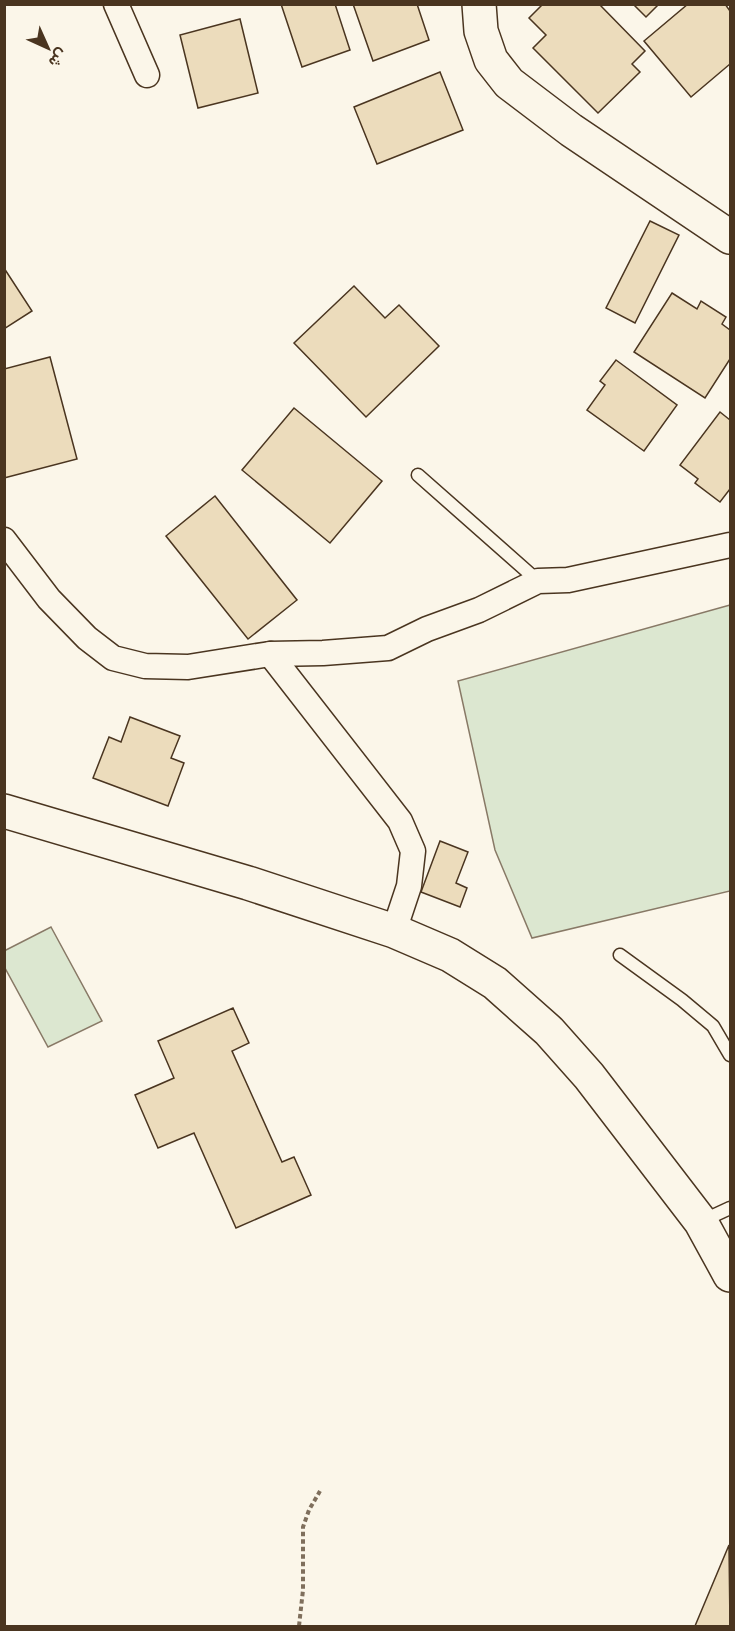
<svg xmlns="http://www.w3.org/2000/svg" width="735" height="1631" font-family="'Public Sans',Vazirmatn,sans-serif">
<rect width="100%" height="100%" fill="#fbf6e9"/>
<g fill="#dce7d0" stroke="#887966" stroke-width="1.5">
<path d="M 730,605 L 730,891 L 532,938 L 495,850 L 458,681 Z"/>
<path d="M 51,927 L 102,1021 L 48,1047 L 5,968 L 4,951 Z"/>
</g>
<g fill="#ecdcbc" stroke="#4a3520" stroke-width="1.5">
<path d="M 281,4 L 335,4 L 350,50 L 302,67 Z"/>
<path d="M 353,4 L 417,4 L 429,40 L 373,61 Z"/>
<path d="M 543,4 L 599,4 L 645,51 L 632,64 L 640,72 L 598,113 L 533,48 L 546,35 L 529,18 Z"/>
<path d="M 633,4 L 659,4 L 646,17 Z"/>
<path d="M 688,4 L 725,4 L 730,11 L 730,64 L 691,97 L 644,41 Z"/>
<path d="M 240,19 L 258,93 L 198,108 L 180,35 Z"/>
<path d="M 440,72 L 463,130 L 377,164 L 354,107 Z"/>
<path d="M 650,221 L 679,235 L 635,323 L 606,308 Z"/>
<path d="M 4,268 L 32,311 L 4,329 Z"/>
<path d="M 354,286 L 385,318 L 399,305 L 439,346 L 366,417 L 294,343 Z"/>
<path d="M 672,293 L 697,309 L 701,301 L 726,317 L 722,324 L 730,330 L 730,359 L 705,398 L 634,352 Z"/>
<path d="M 50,357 L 77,459 L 4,478 L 4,369 Z"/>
<path d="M 616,360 L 677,405 L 644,451 L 587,410 L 605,385 L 600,381 Z"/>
<path d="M 294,408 L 382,481 L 330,543 L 242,470 Z"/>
<path d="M 720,412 L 730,420 L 730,489 L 720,502 L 695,483 L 698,479 L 680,465 Z"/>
<path d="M 215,496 L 297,600 L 248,639 L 166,536 Z"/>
<path d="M 130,717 L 180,736 L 171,758 L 184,763 L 168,806 L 93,778 L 109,737 L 121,742 Z"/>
<path d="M 440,841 L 468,852 L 456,883 L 467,888 L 460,907 L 421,892 Z"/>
<path d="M 233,1008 L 249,1043 L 232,1051 L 282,1162 L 294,1157 L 311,1195 L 236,1228 L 194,1133 L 158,1148 L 135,1095 L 174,1078 L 158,1041 Z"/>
<path d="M 729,1545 L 730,1626 L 695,1626 Z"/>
</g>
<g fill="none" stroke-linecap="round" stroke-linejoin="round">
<g stroke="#4a3520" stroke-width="15">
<g id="lane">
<path d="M 418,475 L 538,581"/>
<path d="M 620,955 L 682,1000 L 713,1026 L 730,1055"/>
<path d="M 702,1221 L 730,1208"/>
</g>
</g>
<g stroke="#4a3520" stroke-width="27">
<g id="street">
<path d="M 116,4 L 147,75"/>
<path d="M 4,540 L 49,599 L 87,638 L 113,658 L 145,666 L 188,667 L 270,654 L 323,653 L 388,648 L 427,629 L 479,610 L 538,581 L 568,580 L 730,545"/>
<path d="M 270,654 L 400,821 L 413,851 L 409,886 L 394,931"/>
</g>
</g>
<g stroke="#4a3520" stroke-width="36">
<path id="secondary" d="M 479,4 L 481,31 L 491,60 L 509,83 L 571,130 L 730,237"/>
</g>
<g stroke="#4a3520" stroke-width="36">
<path id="primary" d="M 4,811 L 248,883 L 394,931 L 450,955 L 495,983 L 549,1031 L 589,1076 L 701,1222 L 730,1275"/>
</g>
<path stroke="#7f6f5c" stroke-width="4" stroke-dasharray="4.5 3" stroke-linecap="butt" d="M 299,1626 L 303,1590 L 303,1527 L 309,1510 L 320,1491"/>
<use href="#lane" stroke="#fbf6e9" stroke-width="12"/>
<use href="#street" stroke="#fbf6e9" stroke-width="24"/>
<use href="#secondary" stroke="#fbf6e9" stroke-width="33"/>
<use href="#primary" stroke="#fbf6e9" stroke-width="33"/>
</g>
<rect width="735" height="1631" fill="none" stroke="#4a3520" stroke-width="12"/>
<g transform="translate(48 48) rotate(135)" stroke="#fbf6e9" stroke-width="4.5" paint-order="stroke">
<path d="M0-4.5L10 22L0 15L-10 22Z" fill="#4a3520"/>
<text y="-9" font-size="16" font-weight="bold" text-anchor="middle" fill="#4a3520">ش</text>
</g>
</svg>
